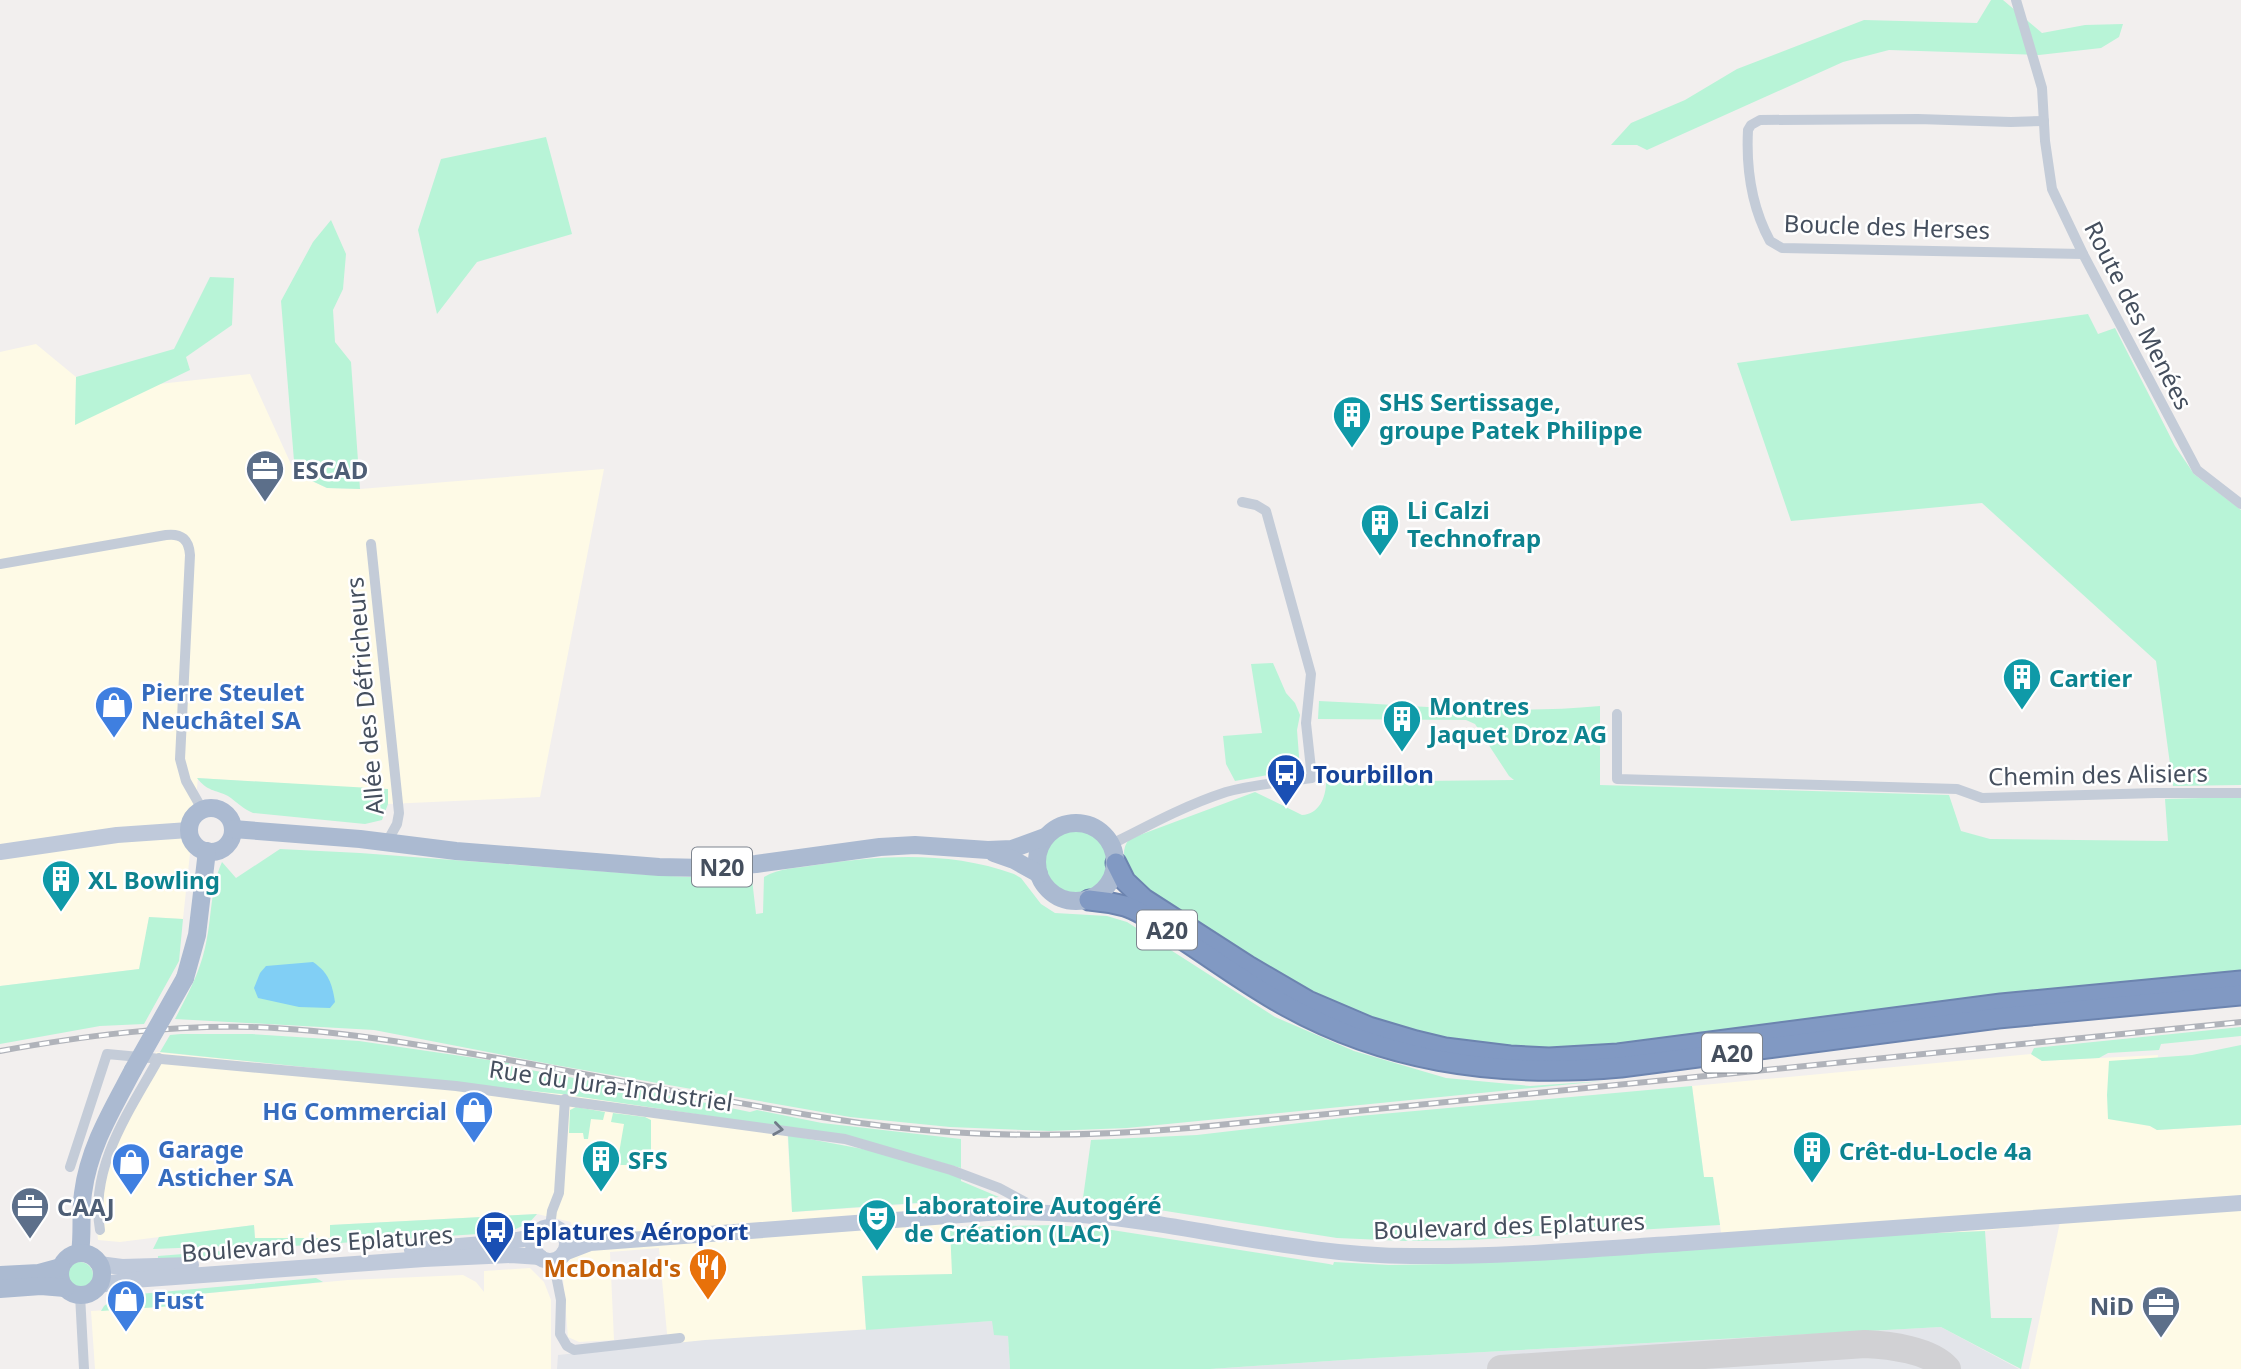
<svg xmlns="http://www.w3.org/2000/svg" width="2241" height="1369" font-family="'Noto Sans',sans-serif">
<rect width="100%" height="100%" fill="#f2efee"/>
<g fill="#fefae6">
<path d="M 36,344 L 76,377 L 75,424 L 159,384 L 250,374 L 295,473 L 327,488 L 360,489 L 604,469 L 540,797 L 388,804 L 388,790 L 198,778 L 183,919 L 149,917 L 140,969 L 0,986 L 0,352 Z"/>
<path d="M 156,1052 L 561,1094 L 787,1127 L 792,1212 L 948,1202 L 953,1274 L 862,1276 L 866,1330 L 668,1344 L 659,1248 L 610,1252 L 614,1340 L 579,1342 L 568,1337 L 562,1266 L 575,1254 L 571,1222 L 537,1214 L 331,1225 L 331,1238 L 255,1238 L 254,1225 L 120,1242 L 98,1240 L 95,1209 L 98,1181 Z"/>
<path d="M 2031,1054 L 2042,1061 L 2158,1055 L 2150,1126 L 2157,1130 L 2241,1125 L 2241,1369 L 2029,1369 L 2060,1222 L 1985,1231 L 1890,1235 L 1723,1246 L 1713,1177 L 1704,1177 L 1692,1086 Z"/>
<path d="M 530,1268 L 544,1282 L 551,1300 L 551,1369 L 95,1369 L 91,1311 L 188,1305 L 188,1295 L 348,1280 L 463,1275 L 476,1282 L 484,1292 L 484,1271 Z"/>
</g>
<g fill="#e3e5ea">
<path d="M 992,1321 L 1008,1336 L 1010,1369 L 557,1369 L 558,1355 L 705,1340 Z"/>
<path d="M 1941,1327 L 2019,1369 L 1210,1369 L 1374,1358 Z"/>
</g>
<g fill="#b8f4d7">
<path d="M 1991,0 L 2003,0 L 2042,33 L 2085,25 L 2123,24 L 2119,37 L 2101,48 L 2039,55 L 1889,50 L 1843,62 L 1647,150 L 1637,145 L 1611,145 L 1631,123 L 1685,100 L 1737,69 L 1864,20 L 1977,23 Z"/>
<path d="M 546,137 L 572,234 L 477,262 L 437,314 L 418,230 L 441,159 Z"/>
<path d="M 331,220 L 346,254 L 343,289 L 333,310 L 335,342 L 351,362 L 360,489 L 327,488 L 295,473 L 281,301 L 313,242 Z"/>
<path d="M 210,277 L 234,278 L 232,325 L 186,357 L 190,370 L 75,425 L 76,377 L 174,349 Z"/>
<path d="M 2088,314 L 2098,334 L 2115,328 L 2175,446 L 2194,474 L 2241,510 L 2241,785 L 2173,786 L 2156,661 L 1982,503 L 1791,521 L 1737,363 Z"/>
<path d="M 1273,663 L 1286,693 L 1295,703 L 1300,715 L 1297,730 L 1300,769 L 1235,781 L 1226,764 L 1223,736 L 1262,733 L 1251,664 Z"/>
<path d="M 1319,701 C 1412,705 1507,715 1600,706 L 1600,785 L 1949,795 L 1961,831 L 1990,839 L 2168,841 L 2165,799 L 2241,797 L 2241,973 L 1638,1045 L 1523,1050 L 1454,1041 L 1375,1022 L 1315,998 L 1271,973 L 1137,882 C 1127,869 1118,854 1129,839 L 1255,792 L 1302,815 C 1319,814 1326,798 1326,782 L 1514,780 L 1509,776 L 1475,724 L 1466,720 L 1318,719 Z"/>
<path d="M 197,778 L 388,789 L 388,804 L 382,820 L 365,824 L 253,813 C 243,809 237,802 228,796 C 214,789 208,792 197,778 Z"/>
<circle cx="1077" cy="861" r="32"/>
<path d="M 280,849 L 360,853 L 651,875 L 689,877 L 745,875 L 751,876 L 752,879 L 756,914 L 763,913 L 764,877 C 779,868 798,868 816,865 C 883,855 950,851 1014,874 L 1021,878 L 1041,904 L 1055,913 L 1107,916 L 1127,922 L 1275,1017 L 1354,1051 L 1446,1078 L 1530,1086 L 1603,1081 L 1127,1128 L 1049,1131 L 950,1127 L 850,1117 L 555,1065 L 374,1030 L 175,1019 C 187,996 199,974 205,948 C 212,920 210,888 222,862 L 236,878 Z"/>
<path d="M 149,917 L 183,919 L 179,961 L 144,1024 L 100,1026 L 0,1044 L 0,986 L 139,969 Z"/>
<path d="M 2241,1027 L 2241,1036 L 2161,1044 L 2159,1050 L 2108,1053 L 2099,1058 L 2042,1061 L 2031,1054 L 2034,1048 Z"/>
<path d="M 181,1034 L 252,1034 L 359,1041 L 509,1063 L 509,1066 L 672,1096 L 750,1112 L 757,1110 L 822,1123 L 961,1139 L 961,1168 L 843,1136 L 561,1094 L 160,1052 L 170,1035 Z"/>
<path d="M 2241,1045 L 2241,1125 L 2157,1130 L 2150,1126 L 2108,1119 L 2107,1095 L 2109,1061 L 2192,1055 Z"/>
<path d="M 1692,1086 L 1704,1177 L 1713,1177 L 1720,1225 L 1471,1240 L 1406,1241 L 1337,1238 L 1083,1198 L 1091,1140 L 1197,1135 L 1359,1116 Z"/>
<path d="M 576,1107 L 605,1112 L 603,1120 L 591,1119 L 588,1139 L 584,1139 L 583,1133 L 569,1133 L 570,1110 Z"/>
<path d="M 613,1113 L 645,1117 L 651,1120 L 651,1151 L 645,1163 L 633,1165 L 602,1165 L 603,1151 L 619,1153 L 624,1124 L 611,1122 Z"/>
<path d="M 788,1135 L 868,1150 L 961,1177 L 961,1181 L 999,1197 L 792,1212 Z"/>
<path d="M 537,1214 L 529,1223 L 509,1232 L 278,1247 L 254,1245 L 153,1249 L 159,1237 L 254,1225 L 255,1238 L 330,1238 L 330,1225 Z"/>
<path d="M 1056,1225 L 1112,1230 L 1329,1264 L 1333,1265 L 1334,1262 L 1389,1265 L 1446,1264 L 1890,1235 L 1985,1231 L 1991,1318 L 2032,1318 L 2021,1369 L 1941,1327 L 1374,1358 L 1210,1369 L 1010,1369 L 1008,1336 L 994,1335 L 992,1321 L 866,1330 L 862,1276 L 952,1274 L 950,1227 Z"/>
<path d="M 222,1251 L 261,1255 L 158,1263 L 158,1256 Z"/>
<circle cx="80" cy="1275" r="13"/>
<path d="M 316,1278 L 323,1282 L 188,1295 L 188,1305 L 101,1311 L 104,1306 L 117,1296 Z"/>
</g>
<path fill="#81cff5" d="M 313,962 C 329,973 332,984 335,1002 L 330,1008 L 299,1007 L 258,998 L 254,988 L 260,973 L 266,966 Z"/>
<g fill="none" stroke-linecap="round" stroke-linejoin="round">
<path stroke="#d1d1d4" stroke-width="28" d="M 1501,1369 L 1865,1344 C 1889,1345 1931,1350 1947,1369"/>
<g stroke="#6c84af" stroke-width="23">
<g id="highway">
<path d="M 1116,863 L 1125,881 L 1144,899 L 1248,966 L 1308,1001 L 1369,1027 L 1416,1041 L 1445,1048 L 1510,1056 L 1549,1058 L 1618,1054 L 2001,1004 L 2241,981"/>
<path d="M 1089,900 C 1101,901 1113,903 1125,906 C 1143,912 1160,925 1176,935 C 1207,955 1237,977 1269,996 C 1378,1062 1496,1078 1621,1067 L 1998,1018 L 2241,995"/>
</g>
</g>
<g stroke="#c4ccd8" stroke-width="10">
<path d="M 2016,0 L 2042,88 L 2045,141 L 2052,189 L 2083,254 L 2197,470 L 2241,504"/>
<path d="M 2044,121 L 2011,122 L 1918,119 L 1760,120 L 1751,125 L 1748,130 C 1746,169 1751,206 1770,241 L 1782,248 L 2083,254"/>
<path d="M 371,544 L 399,813 L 397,824 L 387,842"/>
<path d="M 0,564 L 166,535 C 182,533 189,540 190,555 L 180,759 L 186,781 L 202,809"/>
<path d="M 1617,714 L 1617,779 L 1957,789 L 1982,798 L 2156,793 L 2241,793"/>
<path d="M 1112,844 C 1149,825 1186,805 1226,792 C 1254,784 1284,782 1312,778 L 1306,723 L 1311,674 L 1266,511 L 1256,505 L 1242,502"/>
<path d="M 70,1167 L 107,1054 L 456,1086 L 845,1139 L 951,1170 L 999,1188 L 1040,1210"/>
<path d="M 550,1227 L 552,1211 L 559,1193 L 565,1099"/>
<path d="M 100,1230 C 89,1167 130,1110 159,1058"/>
<path d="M 553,1260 L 561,1300 L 560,1334 L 567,1346 L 574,1350 L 680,1338"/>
<path d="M 80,1295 L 84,1369"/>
</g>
<g stroke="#bfc9da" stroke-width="16">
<path d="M 0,852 L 117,835 L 189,830"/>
<circle cx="550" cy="1244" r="17"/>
<path d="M 412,1250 L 506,1242 L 534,1237"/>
<path d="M 564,1253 L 590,1243 L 1001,1212 C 1049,1212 1097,1215 1144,1222 C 1233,1235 1321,1256 1411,1256 C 1502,1257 1594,1249 1686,1243 C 1871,1231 2056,1215 2241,1203"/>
<path d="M 99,1264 L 122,1267 L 191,1265"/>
<path d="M 98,1285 L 133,1280 L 424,1259 L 511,1255 L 540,1257"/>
</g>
<g stroke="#abbad1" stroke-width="18">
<circle cx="211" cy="830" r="22"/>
<circle cx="1076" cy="862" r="39"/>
<path d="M 233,829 L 360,839 L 456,851 L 545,858 L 659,867 L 705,868 L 756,864 L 880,847 L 915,845 L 988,850 L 1012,849 L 1045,837"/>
<path d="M 994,853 L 1014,860 L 1039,874"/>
<path d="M 185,978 L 197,935 L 207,851"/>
<path d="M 80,1253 C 83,1233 80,1213 83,1193 C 89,1147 112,1110 133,1070"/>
<circle cx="81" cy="1274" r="21"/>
<path d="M 0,1275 L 39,1273 L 61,1267"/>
<path d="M 0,1289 L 41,1286 L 65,1288"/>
</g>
<use href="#highway" stroke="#8199c3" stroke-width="19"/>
<g stroke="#b0b3ba" stroke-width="6">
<path id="rail" d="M 0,1051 C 83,1036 167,1025 252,1027 C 340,1030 427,1046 514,1061 C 623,1081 731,1103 840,1120 C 954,1138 1075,1138 1189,1128 L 2241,1022"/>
</g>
<use href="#rail" stroke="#fff" stroke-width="3.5" stroke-dasharray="10" stroke-linecap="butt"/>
<path stroke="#abbad1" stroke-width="18" d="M 133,1070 L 185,978"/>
</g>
<defs><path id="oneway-chevron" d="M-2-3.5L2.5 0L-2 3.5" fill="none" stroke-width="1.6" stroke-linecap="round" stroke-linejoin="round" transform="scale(1.75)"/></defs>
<use stroke="#717b89" href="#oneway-chevron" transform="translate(778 1129) rotate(8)"/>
<defs>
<g id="building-pin" transform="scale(2.0125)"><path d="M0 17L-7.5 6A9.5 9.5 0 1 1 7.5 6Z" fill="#0f9aa8" stroke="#fff"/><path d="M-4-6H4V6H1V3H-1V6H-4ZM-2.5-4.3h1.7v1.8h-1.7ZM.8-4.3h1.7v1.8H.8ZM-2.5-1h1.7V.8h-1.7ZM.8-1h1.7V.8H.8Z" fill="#fff"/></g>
<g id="office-pin" transform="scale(2.0125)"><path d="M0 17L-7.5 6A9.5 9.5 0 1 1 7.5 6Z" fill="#5c6f8a" stroke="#fff"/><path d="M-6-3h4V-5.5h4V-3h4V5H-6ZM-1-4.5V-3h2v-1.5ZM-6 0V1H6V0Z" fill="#fff"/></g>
<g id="shop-pin" transform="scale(2.0125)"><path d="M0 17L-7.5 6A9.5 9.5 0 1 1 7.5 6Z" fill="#3f7fe0" stroke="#fff"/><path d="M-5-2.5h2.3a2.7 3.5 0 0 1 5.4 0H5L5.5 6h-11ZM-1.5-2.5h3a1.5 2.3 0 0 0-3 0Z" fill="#fff"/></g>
<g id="bus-pin" transform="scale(2.0125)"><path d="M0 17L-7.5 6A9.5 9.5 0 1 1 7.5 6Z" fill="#1a4fb4" stroke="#fff"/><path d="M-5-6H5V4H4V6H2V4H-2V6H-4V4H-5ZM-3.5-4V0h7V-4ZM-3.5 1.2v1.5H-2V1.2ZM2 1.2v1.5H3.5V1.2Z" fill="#fff"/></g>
<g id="theatre-pin" transform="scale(2.0125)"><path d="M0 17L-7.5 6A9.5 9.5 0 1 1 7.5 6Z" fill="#0f9aa8" stroke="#fff"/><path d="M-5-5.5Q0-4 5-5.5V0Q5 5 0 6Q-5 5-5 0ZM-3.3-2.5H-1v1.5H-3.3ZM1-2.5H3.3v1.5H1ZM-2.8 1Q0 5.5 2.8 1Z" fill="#fff"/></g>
<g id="restaurant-pin" transform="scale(2.0125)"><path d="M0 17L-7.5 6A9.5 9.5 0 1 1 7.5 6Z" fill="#e8710a" stroke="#fff"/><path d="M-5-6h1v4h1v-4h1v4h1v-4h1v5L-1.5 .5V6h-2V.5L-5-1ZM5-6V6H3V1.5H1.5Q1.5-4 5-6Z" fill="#fff"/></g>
</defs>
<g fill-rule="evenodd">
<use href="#building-pin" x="1352" y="415"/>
<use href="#office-pin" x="265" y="469"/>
<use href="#building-pin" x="1380" y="523"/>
<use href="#building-pin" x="2022" y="677"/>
<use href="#shop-pin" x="114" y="705"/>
<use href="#building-pin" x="1402" y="719"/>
<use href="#bus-pin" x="1286" y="773"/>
<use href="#building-pin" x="61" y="879"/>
<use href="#shop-pin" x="474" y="1110"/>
<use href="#building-pin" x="1812" y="1150"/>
<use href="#building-pin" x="601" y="1159"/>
<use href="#shop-pin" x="131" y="1162"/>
<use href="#office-pin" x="30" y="1206"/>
<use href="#theatre-pin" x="877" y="1218"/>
<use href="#bus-pin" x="495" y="1230"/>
<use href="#restaurant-pin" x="708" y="1267"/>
<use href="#shop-pin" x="126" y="1299"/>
<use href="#office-pin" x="2161" y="1305"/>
</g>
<g text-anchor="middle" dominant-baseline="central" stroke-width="5" stroke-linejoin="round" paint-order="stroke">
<g fill="#fff" stroke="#7d848e" stroke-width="2">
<rect x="692" y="847.5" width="60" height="39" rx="5"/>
<rect x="1137" y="910.5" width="60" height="39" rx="5"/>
<rect x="1702" y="1033.5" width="60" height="39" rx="5"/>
</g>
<g font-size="23" font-weight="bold" fill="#454f5e">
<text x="722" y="867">N20</text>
<text x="1167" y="930">A20</text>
<text x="1732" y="1053">A20</text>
</g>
<g font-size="24" fill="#454f5e" stroke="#fff">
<text transform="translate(1887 226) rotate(2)">Boucle des Herses</text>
<text transform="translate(2139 315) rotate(63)">Route des Menées</text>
<text transform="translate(364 696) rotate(-95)">Allée des Défricheurs</text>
<text transform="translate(2098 774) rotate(-1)">Chemin des Alisiers</text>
<text transform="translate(611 1085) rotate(8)">Rue du Jura-Industriel</text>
<text transform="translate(1509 1225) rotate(-2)">Boulevard des Eplatures</text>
<text transform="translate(317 1243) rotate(-4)">Boulevard des Eplatures</text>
</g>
<g font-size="24" font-weight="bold" fill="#0d838f" stroke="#fff" text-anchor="start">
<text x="1379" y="401">SHS Sertissage,<tspan x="1379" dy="28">groupe Patek Philippe</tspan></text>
<text x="1407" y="509">Li Calzi<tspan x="1407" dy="28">Technofrap</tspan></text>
<text x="2049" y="677">Cartier</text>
<text x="1429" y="705">Montres<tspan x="1429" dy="28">Jaquet Droz AG</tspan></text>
<text x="88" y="879">XL Bowling</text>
<text x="1839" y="1150">Crêt-du-Locle 4a</text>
<text x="628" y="1159">SFS</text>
<text x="904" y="1204">Laboratoire Autogéré<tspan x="904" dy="28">de Création (LAC)</tspan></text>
</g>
<g font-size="24" font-weight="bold" fill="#4e5e75" stroke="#fff" text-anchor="start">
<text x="292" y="469">ESCAD</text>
<text x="57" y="1206">CAAJ</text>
<text x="2134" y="1305" text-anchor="end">NiD</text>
</g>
<g font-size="24" font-weight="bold" fill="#366cbe" stroke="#fff" text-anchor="start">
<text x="141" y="691">Pierre Steulet<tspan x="141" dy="28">Neuchâtel SA</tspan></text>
<text x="447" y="1110" text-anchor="end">HG Commercial</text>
<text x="158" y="1148">Garage<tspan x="158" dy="28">Asticher SA</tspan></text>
<text x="153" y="1299">Fust</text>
</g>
<g font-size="24" font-weight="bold" fill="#164399" stroke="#fff" text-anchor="start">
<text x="1313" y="773">Tourbillon</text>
<text x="522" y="1230">Eplatures Aéroport</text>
</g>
<g font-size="24" font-weight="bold" fill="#c56008" stroke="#fff" text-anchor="end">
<text x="681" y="1267">McDonald's</text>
</g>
</g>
</svg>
